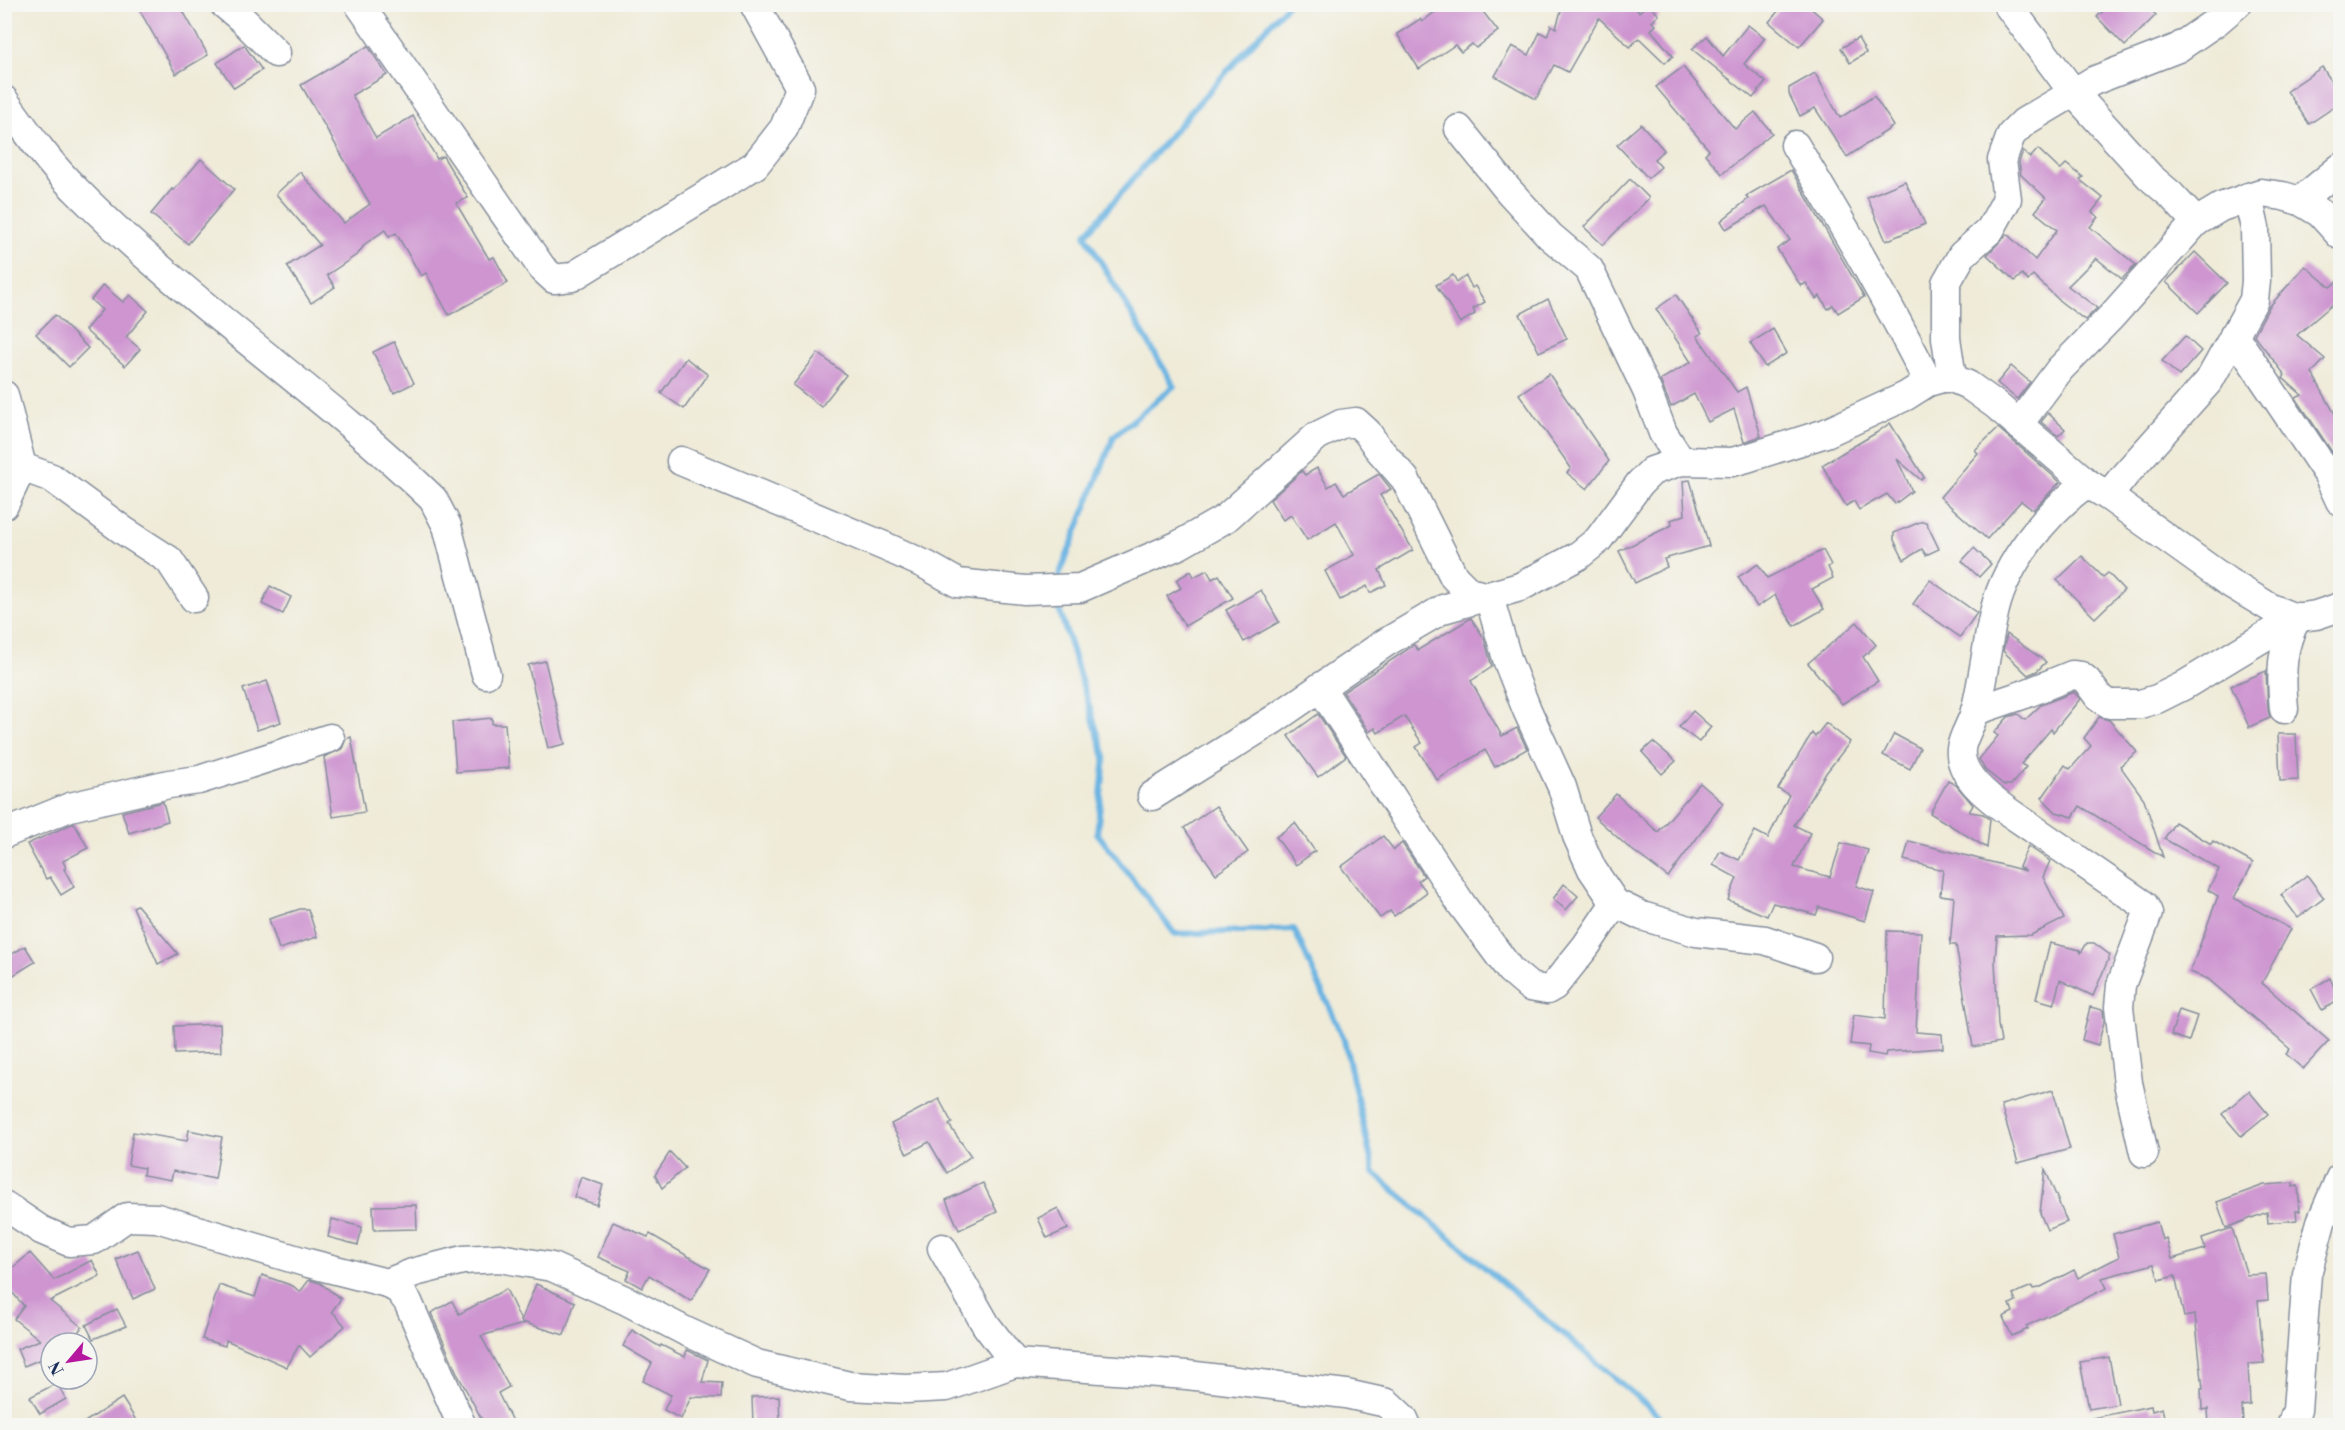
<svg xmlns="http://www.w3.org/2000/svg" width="2345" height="1430" font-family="'Libre Bodoni',serif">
<rect width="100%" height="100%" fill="#f6f6f2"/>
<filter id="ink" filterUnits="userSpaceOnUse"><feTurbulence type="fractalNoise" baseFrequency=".0167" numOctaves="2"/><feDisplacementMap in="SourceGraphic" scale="12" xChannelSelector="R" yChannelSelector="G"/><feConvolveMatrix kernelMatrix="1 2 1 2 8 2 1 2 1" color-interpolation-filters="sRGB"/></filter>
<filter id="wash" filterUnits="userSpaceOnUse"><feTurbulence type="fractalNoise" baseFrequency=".008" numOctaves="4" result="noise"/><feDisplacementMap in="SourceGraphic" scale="24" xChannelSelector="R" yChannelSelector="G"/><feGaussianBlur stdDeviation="1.35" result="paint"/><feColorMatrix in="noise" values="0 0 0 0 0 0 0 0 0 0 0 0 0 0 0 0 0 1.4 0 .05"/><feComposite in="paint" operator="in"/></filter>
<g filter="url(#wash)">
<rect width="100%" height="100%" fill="#efebd8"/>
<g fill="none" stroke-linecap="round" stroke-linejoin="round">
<g stroke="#6ab4e2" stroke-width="6">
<path d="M 1057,581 L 1114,436 L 1174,386 L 1085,235 L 1192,110 L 1288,4"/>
<path d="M 1055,596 L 1105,757 L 1097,833 L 1175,934 L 1294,929 L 1344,1040 L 1374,1173 L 1671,1426"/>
</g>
</g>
<g id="blocks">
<g fill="#ce95d0">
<path d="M 136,4 L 179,4 L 208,55 L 176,74 Z"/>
<path d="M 1445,4 L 1477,4 L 1498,31 L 1476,48 L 1472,44 L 1461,52 L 1455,45 L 1419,69 L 1397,34 L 1420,19 L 1422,22 Z"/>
<path d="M 1563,4 L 1632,4 L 1639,12 L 1648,4 L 1659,15 L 1652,22 L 1656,25 L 1651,30 L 1673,56 L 1665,63 L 1639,38 L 1630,47 L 1599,18 L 1568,72 L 1554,65 L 1536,99 L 1495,76 L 1512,46 L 1529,55 L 1540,32 L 1547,36 L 1551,25 L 1556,28 Z"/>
<path d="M 1784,4 L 1806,4 L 1823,19 L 1799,47 L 1769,22 Z"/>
<path d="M 2110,4 L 2145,4 L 2156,15 L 2125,46 L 2097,17 Z"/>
<path d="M 1748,25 L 1765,38 L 1744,64 L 1766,82 L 1753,98 L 1692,49 L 1707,36 L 1723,56 Z"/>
<path d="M 1858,38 L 1866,53 L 1850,63 L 1841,48 Z"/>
<path d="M 244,45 L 262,70 L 234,88 L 217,63 Z"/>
<path d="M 368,46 L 387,75 L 352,95 L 376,138 L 413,116 L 437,159 L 443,156 L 468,198 L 456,203 L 489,259 L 494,257 L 508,283 L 449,315 L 426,273 L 421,276 L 396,233 L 389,237 L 385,230 L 365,244 L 358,254 L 327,275 L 335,287 L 311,303 L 287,266 L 320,245 L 276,194 L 300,172 L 344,223 L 370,204 L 301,85 Z"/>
<path d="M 1683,67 L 1735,129 L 1755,112 L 1772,133 L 1722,174 L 1705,154 L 1709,150 L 1656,87 Z"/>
<path d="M 2322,67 L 2340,94 L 2340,103 L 2309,124 L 2287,91 Z"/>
<path d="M 1815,73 L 1840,118 L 1874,96 L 1894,126 L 1847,157 L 1815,108 L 1800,116 L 1789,94 L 1789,88 Z"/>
<path d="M 1641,124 L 1664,150 L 1654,159 L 1661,167 L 1648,178 L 1617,145 Z"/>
<path d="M 2038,149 L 2060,170 L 2066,164 L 2083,177 L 2080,180 L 2103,198 L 2092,212 L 2098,217 L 2090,227 L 2136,265 L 2122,279 L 2096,258 L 2068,286 L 2097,308 L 2085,320 L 2061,302 L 2033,275 L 2028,281 L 2022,274 L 2015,281 L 1987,255 L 2007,234 L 2035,260 L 2057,230 L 2035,212 L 2046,198 L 2021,175 L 2019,162 L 2023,151 L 2030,158 Z"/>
<path d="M 201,159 L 234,189 L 188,244 L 151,214 L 172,189 L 174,190 Z"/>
<path d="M 1791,170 L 1864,297 L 1838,313 L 1833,305 L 1828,309 L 1820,296 L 1816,299 L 1806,283 L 1801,286 L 1777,249 L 1790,240 L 1766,206 L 1726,229 L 1721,221 L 1748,199 L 1746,196 Z"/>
<path d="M 1630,179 L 1649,198 L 1603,245 L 1584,227 Z"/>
<path d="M 1905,181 L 1925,224 L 1886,241 L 1867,197 Z"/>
<path d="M 2195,252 L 2227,283 L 2198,313 L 2166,282 Z"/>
<path d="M 2305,266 L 2330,287 L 2340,279 L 2340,298 L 2297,335 L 2325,359 L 2312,373 L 2340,423 L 2340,464 L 2296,398 L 2302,395 L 2283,378 L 2285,375 L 2254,335 L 2269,307 Z"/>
<path d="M 1453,275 L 1457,282 L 1466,276 L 1472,288 L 1475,286 L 1485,302 L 1473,309 L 1475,314 L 1460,323 L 1436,285 Z"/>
<path d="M 103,285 L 123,302 L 130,295 L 148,311 L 126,337 L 140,349 L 125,366 L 85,330 L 102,310 L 91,300 Z"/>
<path d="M 1676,295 L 1702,333 L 1697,336 L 1737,392 L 1746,387 L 1761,436 L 1744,442 L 1734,409 L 1708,422 L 1694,394 L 1671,407 L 1660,380 L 1691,362 L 1656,309 Z"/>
<path d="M 1548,299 L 1567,339 L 1539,352 L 1520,314 Z"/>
<path d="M 55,315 L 88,348 L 69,367 L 36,334 Z"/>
<path d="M 1773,329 L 1787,353 L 1765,367 L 1750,343 Z"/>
<path d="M 2185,336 L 2201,351 L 2179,376 L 2162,361 Z"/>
<path d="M 394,342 L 414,383 L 394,393 L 373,352 Z"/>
<path d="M 818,353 L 846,375 L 821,407 L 793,385 Z"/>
<path d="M 686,358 L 708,375 L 684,409 L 661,393 Z"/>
<path d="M 2011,366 L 2030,382 L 2017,399 L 1997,383 Z"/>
<path d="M 1549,374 L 1609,461 L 1587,489 L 1567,473 L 1571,468 L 1519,394 Z"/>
<path d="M 2048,413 L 2065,429 L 2058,436 L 2041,422 Z"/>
<path d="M 1890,423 L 1924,477 L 1921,480 L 1897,459 L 1912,491 L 1895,504 L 1887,494 L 1859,510 L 1854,501 L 1846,506 L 1822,465 L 1876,433 Z"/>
<path d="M 1998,428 L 2060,482 L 2033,510 L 2021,501 L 1987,539 L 1940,497 L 1978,453 L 1975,450 Z"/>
<path d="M 1317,468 L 1328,487 L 1336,482 L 1344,494 L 1379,474 L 1391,489 L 1380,495 L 1413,550 L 1379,570 L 1386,585 L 1370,593 L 1367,586 L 1340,600 L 1325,571 L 1354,555 L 1336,522 L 1307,540 L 1291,515 L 1283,520 L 1270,500 L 1302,471 L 1305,475 Z"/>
<path d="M 1690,480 L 1709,546 L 1664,559 L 1667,567 L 1635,583 L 1619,551 L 1672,525 L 1671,520 L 1685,515 L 1683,481 Z"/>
<path d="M 1920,522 L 1926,522 L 1939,549 L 1926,555 L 1922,549 L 1904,560 L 1894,540 L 1894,533 Z"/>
<path d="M 1974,548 L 1991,564 L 1979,577 L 1962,561 Z"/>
<path d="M 1823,550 L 1831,565 L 1828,567 L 1833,578 L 1812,589 L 1824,609 L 1794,626 L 1775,595 L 1757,607 L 1738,577 L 1758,564 L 1767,578 Z"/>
<path d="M 2082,556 L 2103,577 L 2108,573 L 2124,590 L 2095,618 L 2057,580 Z"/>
<path d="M 1207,570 L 1212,579 L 1219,575 L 1233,598 L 1185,626 L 1167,596 L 1181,588 L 1176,580 L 1191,571 L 1194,577 Z"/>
<path d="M 1930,580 L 1977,613 L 1960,637 L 1913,604 Z"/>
<path d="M 270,586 L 291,597 L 283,614 L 262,604 Z"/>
<path d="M 1261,590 L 1279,622 L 1244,642 L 1226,610 Z"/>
<path d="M 1471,618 L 1484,638 L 1492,667 L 1471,681 L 1502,736 L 1517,728 L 1527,749 L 1495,767 L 1485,750 L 1437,780 L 1416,747 L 1422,743 L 1404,716 L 1378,733 L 1375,728 L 1369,732 L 1343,692 L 1414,645 L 1418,650 Z"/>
<path d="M 1857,622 L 1876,645 L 1863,657 L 1878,681 L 1842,704 L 1808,663 Z"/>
<path d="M 2007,634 L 2046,662 L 2037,671 L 2028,675 L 2003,651 Z"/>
<path d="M 545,661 L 565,744 L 548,748 L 528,665 Z"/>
<path d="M 2266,671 L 2268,710 L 2270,718 L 2249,727 L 2231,686 Z"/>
<path d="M 267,681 L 281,722 L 257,730 L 243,689 Z"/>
<path d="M 2074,692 L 2080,699 L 2053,732 L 2051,729 L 2021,764 L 2026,767 L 2011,785 L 2004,785 L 1985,770 L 1979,759 L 1998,736 L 1994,733 L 2008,717 L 2018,714 L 2025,720 L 2041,705 Z"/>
<path d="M 1693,711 L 1711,727 L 1699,742 L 1679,727 Z"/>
<path d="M 1318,714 L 1346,756 L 1318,777 L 1288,736 Z"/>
<path d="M 2099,717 L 2109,720 L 2137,752 L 2120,766 L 2144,799 L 2163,857 L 2080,806 L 2073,817 L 2056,812 L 2042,798 L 2065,765 L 2070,769 L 2091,746 L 2084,738 Z"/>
<path d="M 492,718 L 492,724 L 505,724 L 509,768 L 456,772 L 452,722 Z"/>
<path d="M 1826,723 L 1850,742 L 1826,773 L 1794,825 L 1810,833 L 1794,867 L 1830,877 L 1841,843 L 1868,850 L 1856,886 L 1874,892 L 1865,921 L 1819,907 L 1816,915 L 1773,903 L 1767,916 L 1728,900 L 1737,878 L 1713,865 L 1720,851 L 1739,860 L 1755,831 L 1768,838 L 1789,795 L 1778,789 L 1812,733 L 1815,737 Z"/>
<path d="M 1894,734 L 1920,748 L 1910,769 L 1883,755 Z"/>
<path d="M 2278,734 L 2296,734 L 2298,780 L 2280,781 Z"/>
<path d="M 351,737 L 365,812 L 333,817 L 324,757 L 342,749 L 346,739 Z"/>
<path d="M 1653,742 L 1676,761 L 1662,774 L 1642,752 Z"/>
<path d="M 1948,781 L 1956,785 L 1973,805 L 1969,812 L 1983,814 L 1990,819 L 1987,848 L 1930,813 Z"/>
<path d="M 1700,783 L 1723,803 L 1668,877 L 1628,847 L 1595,817 L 1616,794 L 1658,832 Z"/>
<path d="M 163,802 L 168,821 L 129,833 L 122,812 Z"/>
<path d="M 1216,806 L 1248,852 L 1216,874 L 1184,828 Z"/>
<path d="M 2175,822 L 2211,844 L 2213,841 L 2253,863 L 2234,898 L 2291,929 L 2262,983 L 2329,1041 L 2303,1069 L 2286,1054 L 2290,1049 L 2208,979 L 2190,972 L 2218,896 L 2208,890 L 2219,869 L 2164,839 Z"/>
<path d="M 74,823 L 88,848 L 63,861 L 66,868 L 64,869 L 74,887 L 61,895 L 50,877 L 46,879 L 27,844 Z"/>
<path d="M 1295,823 L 1315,851 L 1296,865 L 1276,837 Z"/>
<path d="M 1383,836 L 1394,850 L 1402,843 L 1424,876 L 1418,881 L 1427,892 L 1394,916 L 1390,911 L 1380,918 L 1341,867 Z"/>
<path d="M 1909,841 L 2026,871 L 2019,867 L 2028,846 L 2050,861 L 2043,877 L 2064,919 L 2031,935 L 1997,936 L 1995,960 L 1998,1025 L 2001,1042 L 1973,1047 L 1956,945 L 1950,945 L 1954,897 L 1940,895 L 1943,870 L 1904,860 Z"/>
<path d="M 2307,875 L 2324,898 L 2298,918 L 2281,895 Z"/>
<path d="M 1564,884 L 1578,896 L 1566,910 L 1553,899 Z"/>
<path d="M 137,905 L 178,954 L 158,964 L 133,907 Z"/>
<path d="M 300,909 L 308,909 L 317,937 L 279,949 L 269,919 Z"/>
<path d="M 1887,931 L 1921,932 L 1916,1032 L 1942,1034 L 1943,1048 L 1886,1052 L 1885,1056 L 1868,1053 L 1869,1046 L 1850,1044 L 1854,1015 L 1885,1019 Z"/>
<path d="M 2050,943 L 2080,950 L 2081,953 L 2087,943 L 2094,943 L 2110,955 L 2093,996 L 2060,980 L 2054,1004 L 2036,999 Z"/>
<path d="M 25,946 L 35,962 L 4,981 L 4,959 Z"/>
<path d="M 2330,978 L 2340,1000 L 2322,1010 L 2311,989 Z"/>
<path d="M 2090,1007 L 2103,1010 L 2104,1022 L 2098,1045 L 2082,1040 Z"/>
<path d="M 2179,1010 L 2197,1016 L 2189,1041 L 2171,1035 Z"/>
<path d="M 220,1024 L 221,1052 L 175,1054 L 174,1026 Z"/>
<path d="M 2053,1090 L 2070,1149 L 2018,1163 L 2001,1105 Z"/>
<path d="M 2249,1091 L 2268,1114 L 2241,1136 L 2222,1114 Z"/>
<path d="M 939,1099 L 952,1123 L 949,1125 L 971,1156 L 947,1173 L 929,1142 L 907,1154 L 891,1124 Z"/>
<path d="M 189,1130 L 222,1137 L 215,1179 L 173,1171 L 171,1180 L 143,1175 L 144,1168 L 128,1165 L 133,1132 L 187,1141 Z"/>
<path d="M 670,1152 L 685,1168 L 662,1188 L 655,1175 Z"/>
<path d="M 2045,1169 L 2067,1222 L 2047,1230 L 2040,1213 Z"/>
<path d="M 581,1177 L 603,1185 L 597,1205 L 574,1197 Z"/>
<path d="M 983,1183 L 997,1212 L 959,1230 L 946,1200 Z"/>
<path d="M 2293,1183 L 2293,1187 L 2298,1186 L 2300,1211 L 2296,1211 L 2297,1220 L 2268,1223 L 2267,1212 L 2226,1228 L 2217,1202 L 2264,1185 Z"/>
<path d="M 416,1205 L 417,1229 L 374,1230 L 373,1206 Z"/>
<path d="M 1058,1208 L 1068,1229 L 1047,1238 L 1038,1218 Z"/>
<path d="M 332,1219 L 362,1227 L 358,1245 L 328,1237 Z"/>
<path d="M 613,1222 L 648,1237 L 650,1234 L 710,1269 L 691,1301 L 649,1275 L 642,1288 L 626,1279 L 630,1271 L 598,1257 Z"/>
<path d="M 2157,1222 L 2162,1240 L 2166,1238 L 2172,1259 L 2205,1249 L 2202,1238 L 2232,1228 L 2247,1275 L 2266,1274 L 2268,1300 L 2258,1301 L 2264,1363 L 2248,1364 L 2250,1405 L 2242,1406 L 2243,1425 L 2209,1425 L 2208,1409 L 2202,1410 L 2201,1389 L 2203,1389 L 2195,1315 L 2184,1317 L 2175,1276 L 2159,1280 L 2154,1264 L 2102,1278 L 2107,1288 L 2026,1326 L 2028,1329 L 2012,1336 L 2003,1317 L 2013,1312 L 2010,1304 L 2016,1301 L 2013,1294 L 2032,1286 L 2033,1289 L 2039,1288 L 2074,1270 L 2078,1278 L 2119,1257 L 2113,1234 Z"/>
<path d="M 138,1250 L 155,1289 L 133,1299 L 116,1259 Z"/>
<path d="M 30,1253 L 54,1280 L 92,1260 L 100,1276 L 50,1301 L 82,1327 L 69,1343 L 51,1343 L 51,1355 L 24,1366 L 17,1349 L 40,1340 L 14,1319 L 24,1306 L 4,1283 L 4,1275 Z"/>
<path d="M 262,1275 L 293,1286 L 300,1292 L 309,1280 L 320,1283 L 341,1299 L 332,1311 L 345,1326 L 310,1357 L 299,1345 L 287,1367 L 226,1340 L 225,1346 L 202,1339 L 219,1285 L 255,1297 Z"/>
<path d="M 536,1284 L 575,1302 L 564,1335 L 522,1322 L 523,1324 L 481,1336 L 509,1387 L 498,1393 L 514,1425 L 485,1425 L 458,1375 L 431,1313 L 452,1301 L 459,1314 L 506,1289 L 521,1321 Z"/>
<path d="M 117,1309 L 126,1326 L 93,1339 L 86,1325 Z"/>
<path d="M 632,1330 L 660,1347 L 661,1345 L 685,1357 L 687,1350 L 708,1360 L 702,1382 L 722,1383 L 721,1398 L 691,1397 L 681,1419 L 664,1410 L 671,1395 L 643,1381 L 652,1363 L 623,1346 Z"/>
<path d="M 2109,1357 L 2118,1404 L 2089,1409 L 2080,1362 Z"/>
<path d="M 57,1383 L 66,1399 L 40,1414 L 30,1397 Z"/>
<path d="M 779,1396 L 780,1425 L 753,1425 L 752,1397 Z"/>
<path d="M 122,1398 L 139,1425 L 80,1425 Z"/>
<path d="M 2151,1406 L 2152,1411 L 2162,1408 L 2166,1425 L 2093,1425 L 2092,1418 Z"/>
</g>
</g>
</g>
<g filter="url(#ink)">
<use href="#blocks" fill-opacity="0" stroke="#858d9b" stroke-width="1.5"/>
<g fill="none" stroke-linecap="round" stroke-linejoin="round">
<g stroke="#858d9b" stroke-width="31">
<g id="minor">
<path d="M 224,4 L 242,19 L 276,53"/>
<path d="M 359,4 L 542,268 L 554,279 L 572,277 L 755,165 L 784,128 L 800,88 L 754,4"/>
<path d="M 2007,4 L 2073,92 L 2150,177 L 2171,195 L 2196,222"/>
<path d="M 4,100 C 24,128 50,165 75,189 C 186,302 319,389 433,499 L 447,526 L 486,674"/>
<path d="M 1459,129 L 1508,190 L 1550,236 L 1589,269 L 1647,391 L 1663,433 L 1681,461"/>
<path d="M 1795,145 C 1842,223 1888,301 1928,382"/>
<path d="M 2300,201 L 2340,168"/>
<path d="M 2234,335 L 2327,473 L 2340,501"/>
<path d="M 1952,378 L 1946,338 L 1946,283 L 1962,255 L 1990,230 L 2007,199 L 2002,160 L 2011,135 L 2024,122 L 2093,81 L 2178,48 L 2217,21 L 2237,4"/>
<path d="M 4,395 L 22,467 L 4,505"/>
<path d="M 2018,425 L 2060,369 L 2110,318 L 2196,222 L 2221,207 L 2261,193 L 2283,196 L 2300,201 L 2320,213 L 2340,235"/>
<path d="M 681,461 L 884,546 L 926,565 L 958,583 L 1025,590 L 1053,589 L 1080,588 L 1179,545 L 1226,518 L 1317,436 L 1341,424 L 1356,422 L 1367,432 L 1377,447 L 1405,479 L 1454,577 L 1469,592 L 1489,597 L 1508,662 L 1527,710 L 1562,787 L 1577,836 L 1592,869 L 1615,903 L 1642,916 L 1696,932 L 1765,940 L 1815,957"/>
<path d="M 22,467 L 52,478 L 124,531 L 169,560 L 194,598"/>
<path d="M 2087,483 C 2047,512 2007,561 1995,609 C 1987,642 1984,675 1976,708 C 1970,733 1952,745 1966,771 C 1979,795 2014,815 2035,830 C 2071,855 2108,880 2144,905 L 2148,913 L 2121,985 L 2119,1007 L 2128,1083 L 2144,1153"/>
<path d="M 2108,496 L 2124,476 L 2209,381 L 2254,300 L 2256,281 L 2255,228 L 2248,197"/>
<path d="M 1320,687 L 1462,905 L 1510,970 L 1530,987 L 1547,990 L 1554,986 L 1586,946 L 1615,903"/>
<path d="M 2284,709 C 2281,677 2280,645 2298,617"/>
<path d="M 1975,711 L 2025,694 L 2072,675 L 2081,676 L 2087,681 L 2098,696 L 2109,704 L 2140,704 L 2157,699 L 2183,686 L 2295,618"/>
<path d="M 1152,796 L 1273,720 L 1385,643 L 1443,609 L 1520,587 L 1578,556 L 1598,540 L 1640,483 L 1652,471 L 1681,461 L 1732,462 L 1747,458 L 1826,433 L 1906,396 L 1928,382 L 1942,378 L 1952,378 L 1968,385 L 1996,405 L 2087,483 L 2108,496 L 2228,582 L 2271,608 L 2295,618 L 2316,615 L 2340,607"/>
<path d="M 4,834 L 70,807 L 169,784 L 199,780 L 330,738"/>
<path d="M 4,1205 L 41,1230 L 69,1242 L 94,1240 L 127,1217 L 157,1218 L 308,1263 L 387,1283 L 399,1290 L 408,1302 L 462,1426"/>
<path d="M 942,1248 L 986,1325 L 1015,1363"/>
<path d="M 387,1283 L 415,1272 L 463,1260 L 500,1258 L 552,1267 L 627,1301 L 685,1331 L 757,1364 L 850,1386 L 906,1389 L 947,1387 L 1015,1363 L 1187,1375 L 1346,1394 L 1387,1403 L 1404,1419 L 1407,1426"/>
<path d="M 2291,1426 L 2297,1410 L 2307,1274 L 2321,1222 L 2340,1178"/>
</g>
</g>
<use href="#minor" stroke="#fff" stroke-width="28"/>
</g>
</g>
<rect width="2345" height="1430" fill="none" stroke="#f6f6f2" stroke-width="24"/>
<g transform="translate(69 1361) rotate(241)"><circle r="28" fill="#f6f6f2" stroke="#9ea6b7" stroke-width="1.5"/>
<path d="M0-4.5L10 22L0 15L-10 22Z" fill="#b5179e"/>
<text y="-9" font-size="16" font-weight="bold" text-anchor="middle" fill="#1b2f5e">N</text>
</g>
</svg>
